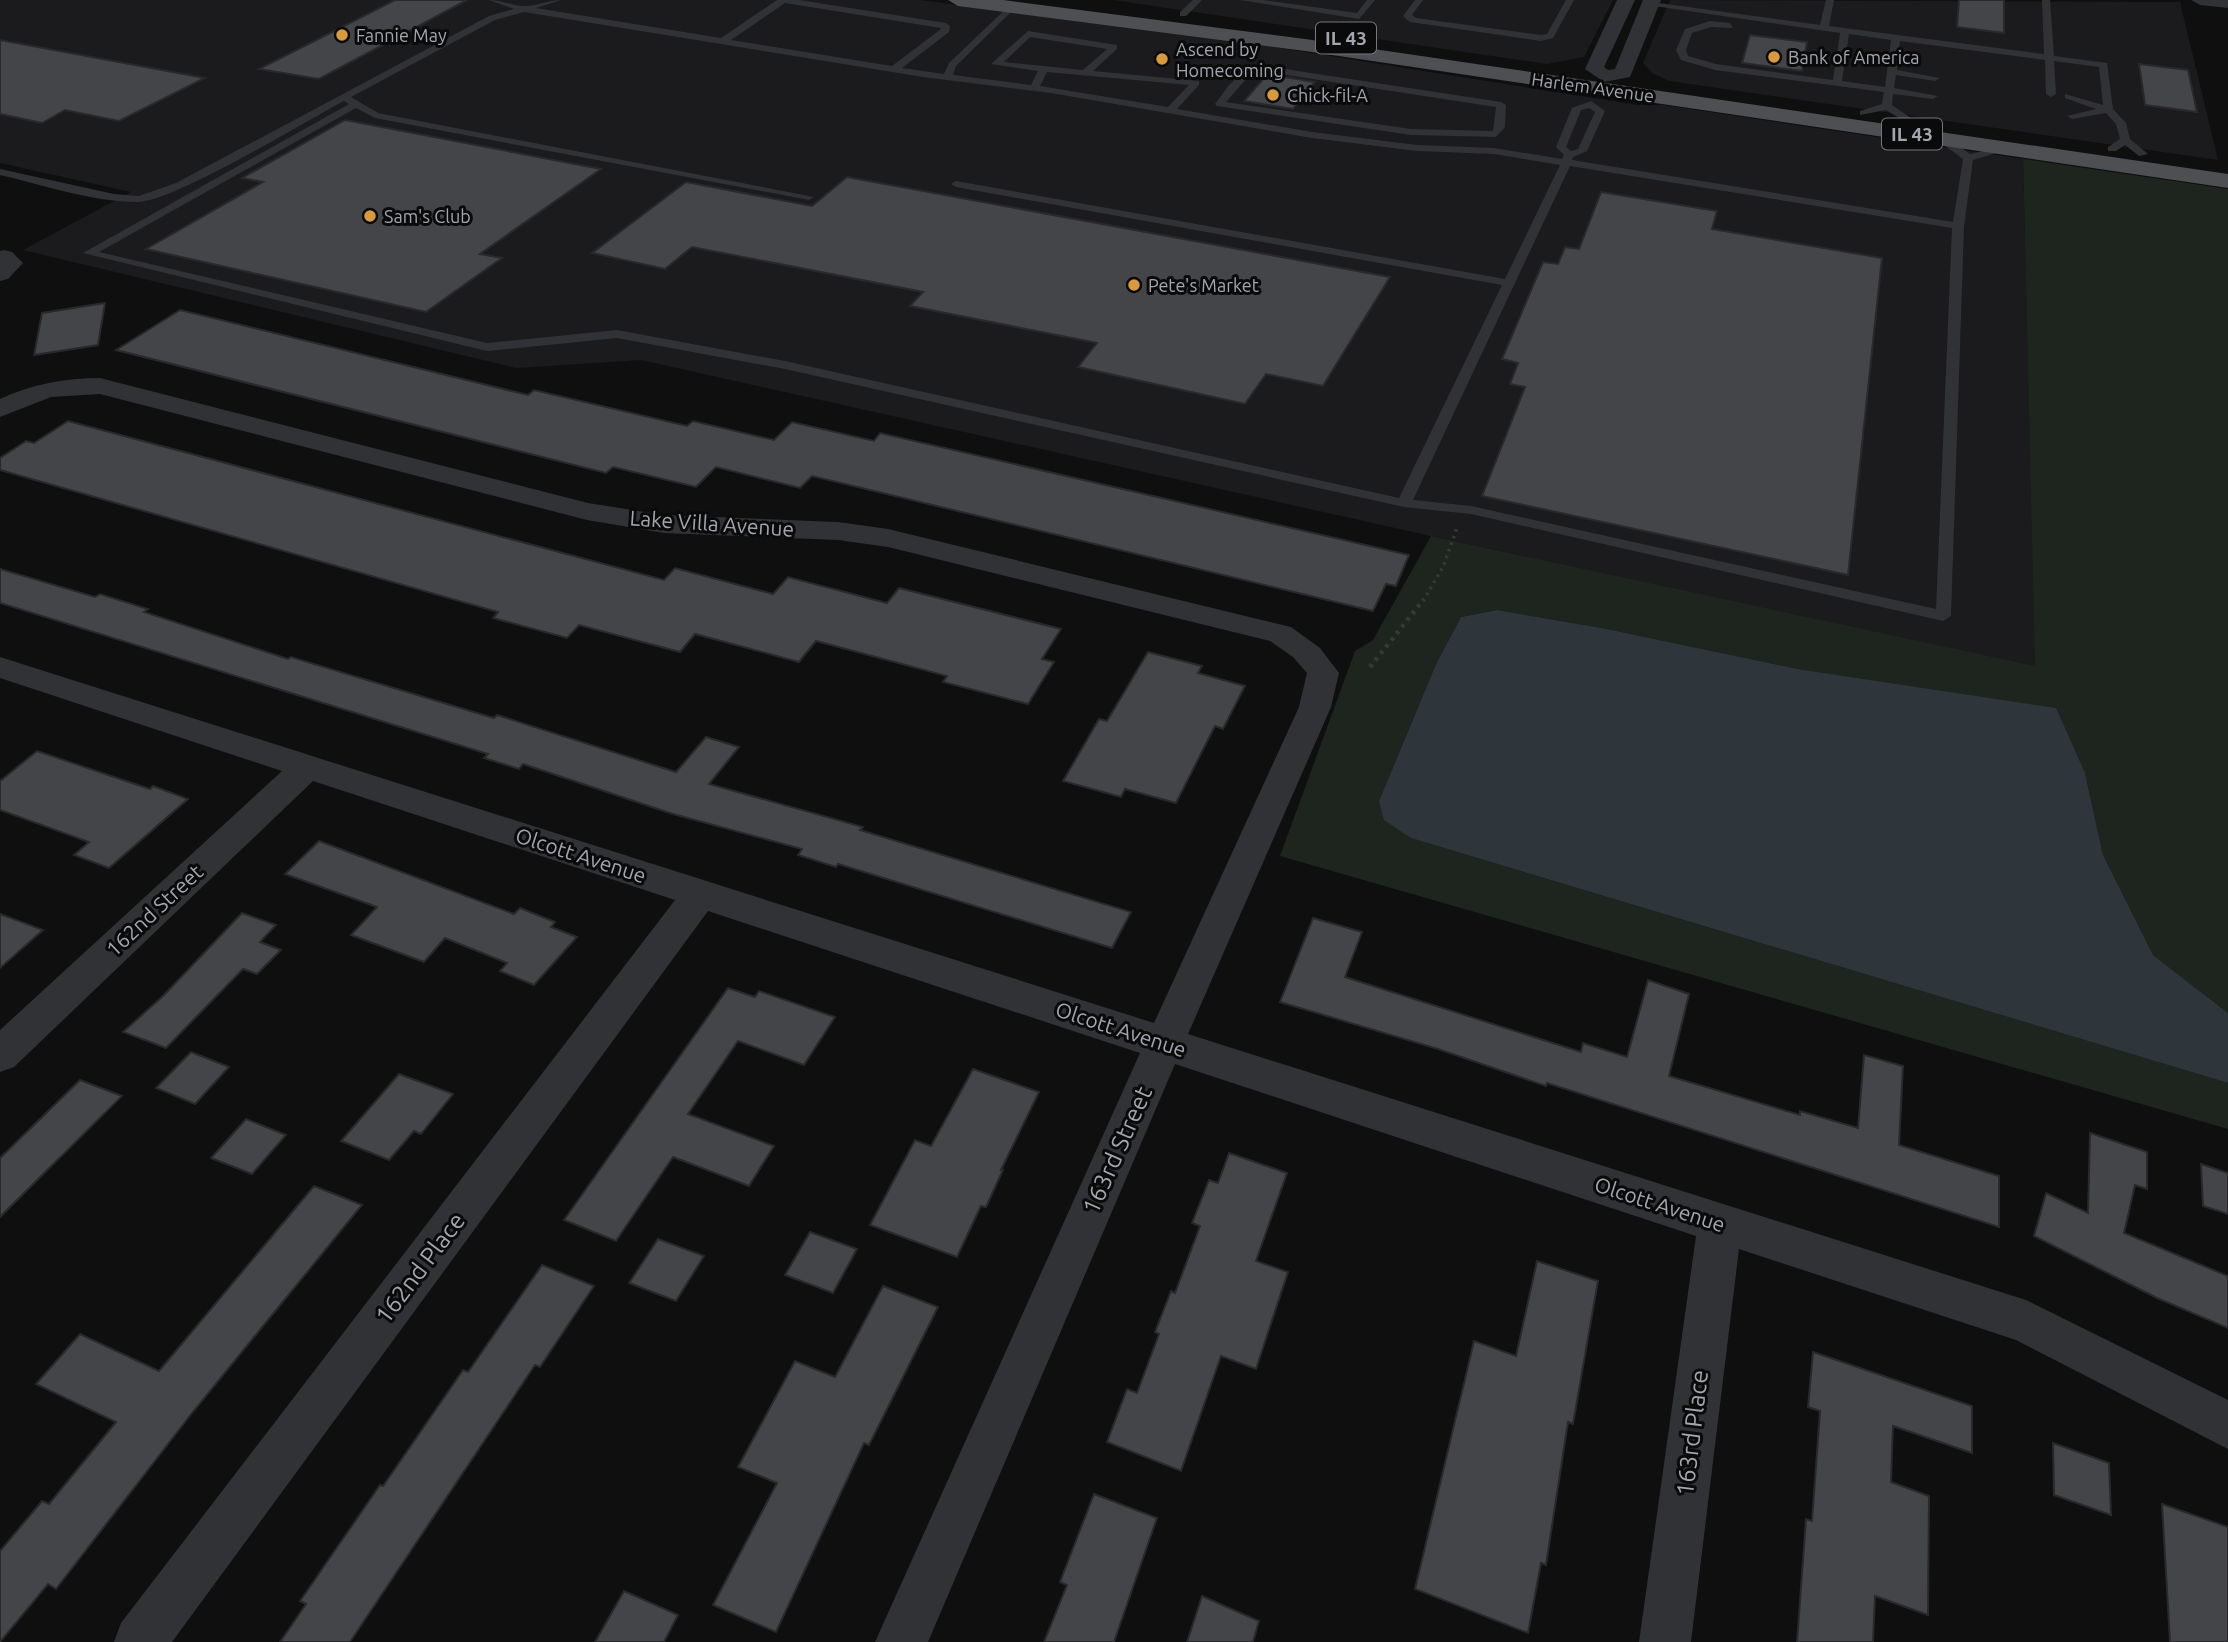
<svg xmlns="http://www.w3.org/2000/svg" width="2228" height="1642" font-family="Ubuntu,sans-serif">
<rect width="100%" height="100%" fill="#0f0f10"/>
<g fill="#1b1b1d">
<path d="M 0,0 L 920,0 L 1223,39 L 1637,105 L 1663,105 L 2023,159 L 2036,667 L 1431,536 L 641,360 L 516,368 L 23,250 L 131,192 L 0,163 Z"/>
<path d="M 1113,0 L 1613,0 L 1584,57 L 1547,64 Z"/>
<path d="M 1670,0 L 2180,2 L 2218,160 L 1669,81 L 1652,73 L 1643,63 Z"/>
</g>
<path fill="#1e241e" d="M 2023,159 L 2228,189 L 2228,1013 L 2153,955 L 2103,855 L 2085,773 L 1803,670 L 1602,628 L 1497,610 L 1461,617 L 1436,664 L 1379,801 L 1411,838 L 2228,1083 L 2228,1129 L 1280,856 L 1355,651 L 1373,640 L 1431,536 L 2035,666 Z"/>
<path fill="#2e363b" d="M 1497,610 L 1602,628 L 1803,670 L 2056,708 L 2085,773 L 2103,855 L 2153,955 L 2228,1013 L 2228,1083 L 1411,838 L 1384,820 L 1379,801 L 1436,664 L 1461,617 Z"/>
<g fill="#434548" stroke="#29292c" stroke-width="2">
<path d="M 395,0 L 467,0 L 319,79 L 259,69 Z"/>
<path d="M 1959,0 L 2004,0 L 2004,33 L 1957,27 Z"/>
<path d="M 1750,35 L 1807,42 L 1802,71 L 1742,63 Z"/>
<path d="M 0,40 L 205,78 L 119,121 L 65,110 L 42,123 L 0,114 Z"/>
<path d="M 2139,64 L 2188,70 L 2197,112 L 2145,105 Z"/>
<path d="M 1272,75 L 1315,82 L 1293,109 L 1244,101 L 1264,78 Z"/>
<path d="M 345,120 L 601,169 L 480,254 L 502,258 L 426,312 L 146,249 L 263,182 L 242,178 Z"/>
<path d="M 847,177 L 1390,277 L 1323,386 L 1266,374 L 1245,404 L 1078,367 L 1097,343 L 910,306 L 923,292 L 692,247 L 665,269 L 592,253 L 686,182 L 812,206 Z"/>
<path d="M 1601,192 L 1717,211 L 1712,229 L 1882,258 L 1848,575 L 1482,496 L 1525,387 L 1510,384 L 1518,363 L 1502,359 L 1543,262 L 1558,264 L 1565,247 L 1579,249 Z"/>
<path d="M 105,303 L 98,345 L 34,355 L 42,313 Z"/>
<path d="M 180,310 L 528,395 L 534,390 L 687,426 L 693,421 L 774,440 L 792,422 L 874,441 L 880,433 L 1409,555 L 1396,586 L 1386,584 L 1373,611 L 812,476 L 800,488 L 716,467 L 696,487 L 613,467 L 606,473 L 116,350 Z"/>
<path d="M 68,421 L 664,580 L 675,568 L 773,594 L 788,577 L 887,603 L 899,588 L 1061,629 L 1042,659 L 1054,662 L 1028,704 L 943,682 L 947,676 L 816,641 L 799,662 L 695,634 L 680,652 L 579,625 L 567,638 L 493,618 L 498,612 L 0,470 L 0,458 L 26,441 L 34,443 Z"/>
<path d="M 0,569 L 95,597 L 100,594 L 148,609 L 144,612 L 288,659 L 291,657 L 494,718 L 497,715 L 676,772 L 706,737 L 739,747 L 709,784 L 863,827 L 860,830 L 1131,912 L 1112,948 L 838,864 L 836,867 L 798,855 L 802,849 L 673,814 L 523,764 L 519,769 L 484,758 L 488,754 L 0,603 Z"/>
<path d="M 1148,652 L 1202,666 L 1198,673 L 1245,686 L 1223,729 L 1215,726 L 1176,803 L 1125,789 L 1121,797 L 1063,781 L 1099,719 L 1107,721 Z"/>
<path d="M 37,751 L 150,789 L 153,786 L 188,799 L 109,868 L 74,855 L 89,842 L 0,810 L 0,781 Z"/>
<path d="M 319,841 L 514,914 L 520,908 L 555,922 L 551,927 L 577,937 L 534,985 L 500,971 L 507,963 L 445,938 L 424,962 L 351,935 L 377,907 L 285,874 Z"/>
<path d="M 242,913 L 276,925 L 260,942 L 281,950 L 257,974 L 243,969 L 166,1048 L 123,1032 L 164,995 Z"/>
<path d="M 0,914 L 43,930 L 0,968 Z"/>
<path d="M 1313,918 L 1362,932 L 1345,977 L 1581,1052 L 1583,1043 L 1627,1057 L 1648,980 L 1689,994 L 1669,1076 L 1800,1115 L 1800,1111 L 1858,1128 L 1864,1055 L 1903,1066 L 1899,1145 L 1999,1176 L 1999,1227 L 1547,1083 L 1546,1086 L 1438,1049 L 1280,1002 Z"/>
<path d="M 728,988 L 755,997 L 759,991 L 835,1017 L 804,1065 L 738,1041 L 688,1114 L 774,1146 L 749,1186 L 673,1157 L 616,1241 L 564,1220 Z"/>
<path d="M 191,1052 L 229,1067 L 195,1104 L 156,1088 Z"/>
<path d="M 973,1069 L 1039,1092 L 1001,1170 L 1003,1170 L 986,1207 L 981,1206 L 957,1257 L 870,1225 L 915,1140 L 931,1146 Z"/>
<path d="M 399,1074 L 453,1094 L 421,1134 L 414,1131 L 389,1160 L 341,1141 Z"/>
<path d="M 80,1080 L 122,1096 L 0,1217 L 0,1158 Z"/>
<path d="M 246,1119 L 286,1135 L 252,1174 L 211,1158 Z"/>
<path d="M 2090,1133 L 2147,1152 L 2147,1189 L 2135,1185 L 2124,1233 L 2228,1276 L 2228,1328 L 2157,1298 L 2034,1236 L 2046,1193 L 2088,1213 Z"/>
<path d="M 1229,1153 L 1287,1173 L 1256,1261 L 1288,1272 L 1256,1369 L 1221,1356 L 1181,1471 L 1107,1442 L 1127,1389 L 1137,1393 L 1159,1334 L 1155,1332 L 1171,1291 L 1175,1293 L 1200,1226 L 1192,1223 L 1209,1180 L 1218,1183 Z"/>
<path d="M 2201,1164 L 2228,1173 L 2228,1214 L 2203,1206 Z"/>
<path d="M 314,1186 L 362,1205 L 192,1413 L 56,1589 L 48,1584 L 0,1642 L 0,1551 L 42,1501 L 49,1504 L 116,1422 L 36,1384 L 80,1334 L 159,1371 Z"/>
<path d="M 810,1232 L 857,1249 L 833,1293 L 785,1275 Z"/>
<path d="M 658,1239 L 704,1256 L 676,1301 L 629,1283 Z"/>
<path d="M 1537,1261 L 1598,1281 L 1573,1424 L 1568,1422 L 1546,1565 L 1541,1563 L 1528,1633 L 1415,1589 L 1474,1341 L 1516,1356 Z"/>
<path d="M 542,1265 L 594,1286 L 540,1367 L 535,1365 L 350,1642 L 280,1642 L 306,1604 L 300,1601 L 380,1485 L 383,1486 L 463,1370 L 468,1372 Z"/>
<path d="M 883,1286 L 938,1307 L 869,1445 L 864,1443 L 776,1632 L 713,1605 L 777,1483 L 738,1467 L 795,1361 L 835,1377 Z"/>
<path d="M 1813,1352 L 1972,1406 L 1972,1453 L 1893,1426 L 1891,1482 L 1929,1496 L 1928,1615 L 1875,1596 L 1873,1642 L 1797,1642 L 1806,1519 L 1812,1521 L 1820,1411 L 1808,1407 Z"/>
<path d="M 2053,1443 L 2109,1463 L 2111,1515 L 2054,1495 Z"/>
<path d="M 1094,1494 L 1157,1518 L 1114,1642 L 1044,1642 L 1067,1585 L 1060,1582 Z"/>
<path d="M 2162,1504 L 2228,1527 L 2228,1642 L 2170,1642 Z"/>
<path d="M 624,1591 L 678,1615 L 664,1642 L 595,1642 Z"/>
<path d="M 1202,1596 L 1259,1621 L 1253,1642 L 1187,1642 Z"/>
</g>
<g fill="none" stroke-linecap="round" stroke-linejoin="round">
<path stroke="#37383b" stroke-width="3.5" stroke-dasharray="2.5 4.5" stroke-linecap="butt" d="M 1423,601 L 1443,567 L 1457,528"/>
<path stroke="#37383b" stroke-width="4.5" stroke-dasharray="3.5 5" stroke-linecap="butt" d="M 1370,667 L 1424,599"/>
<g fill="#313235" fill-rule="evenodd">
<path d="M 489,0 C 501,0 510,5 522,6 C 534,7 548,0 561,0 L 536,8 L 721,38 L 777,0 L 799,0 L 946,23 L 950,26 L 949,32 L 902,68 L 944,74 L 949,63 L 1011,4 L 1014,9 L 956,66 L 953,75 L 1031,85 L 1038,71 L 991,64 L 1028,31 L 1117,45 L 1117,49 L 1093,71 L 1199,81 L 1199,85 L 1177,109 L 1312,132 L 1417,145 L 1494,148 L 1562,159 L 1564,155 L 1556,147 L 1572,108 L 1591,101 L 1605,111 L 1587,151 L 1573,157 L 1572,160 L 1953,222 L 1963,159 L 1939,141 L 1939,137 L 1947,137 L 1970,154 L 2006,146 L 2006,150 L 1973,160 L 1964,226 L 1951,616 L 1943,621 L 1471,514 L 1404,507 L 785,369 L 617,338 L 487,351 L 83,253 L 349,104 L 344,101 C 304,122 174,202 137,202 C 92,202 44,185 0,175 L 0,169 L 114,194 L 139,196 L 176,183 L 489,16 L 514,9 ZM 785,3 L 941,28 L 941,29 L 892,66 L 731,40 ZM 524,12 L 923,77 L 1051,93 L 1312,138 L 1417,151 L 1494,154 L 1560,165 L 1505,279 L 956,181 L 951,184 L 956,187 L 1502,285 L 1399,498 L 785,361 L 617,330 L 487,343 L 99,252 L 356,108 L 375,118 L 809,200 L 814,197 L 378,113 L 351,97 L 495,20 ZM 1030,37 L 1107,49 L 1083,70 L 1004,62 ZM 1047,72 L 1189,85 L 1168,107 L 1040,86 ZM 1589,108 L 1595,112 L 1578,149 L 1571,151 L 1566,147 L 1581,110 ZM 1570,166 L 1952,228 L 1936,609 L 1471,506 L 1413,500 Z"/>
<path d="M 1193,0 L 1202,0 L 1186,16 L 1180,16 L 1180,12 Z"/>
<path d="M 1240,0 L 1263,0 L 1357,13 L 1367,0 L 1375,0 L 1359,19 Z"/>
<path d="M 1415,0 L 1423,0 L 1412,15 L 1416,18 L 1541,35 L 1547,34 L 1566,0 L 1574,0 L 1553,38 L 1541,41 L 1410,22 L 1403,16 Z"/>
<path d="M 1826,0 L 1834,0 L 1829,26 L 2044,54 L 2042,0 L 2050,0 L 2054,56 L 2107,63 L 2113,109 L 2126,123 L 2130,139 L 2148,154 L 2139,156 L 2125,145 L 2116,151 L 2108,151 L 2108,147 L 2120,139 L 2116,124 L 2106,113 L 2072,119 L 2067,116 L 2096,109 L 2065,98 L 2065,94 L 2103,105 L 2099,67 L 2054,61 L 2056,94 L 2051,97 L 2046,94 L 2045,60 L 1900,41 L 1897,70 L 1940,78 L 1935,81 L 1896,75 L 1894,88 L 1938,96 L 1933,99 L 1893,94 L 1892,105 L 1911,118 L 1912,120 L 1907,123 L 1886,110 L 1860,115 L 1860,111 L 1882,104 L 1884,92 L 1715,70 L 1681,60 L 1676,50 L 1685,29 L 1710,21 L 1730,23 L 1733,28 L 1711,27 L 1692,33 L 1686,50 L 1688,56 L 1716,64 L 1833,80 L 1840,33 L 1647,5 L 1651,2 L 1820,25 ZM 1849,34 L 1891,40 L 1885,87 L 1842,81 Z"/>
<path d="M 1252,64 L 1501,102 L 1506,105 L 1505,127 L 1496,137 L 1411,135 L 1217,106 L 1215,104 L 1229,85 ZM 1254,70 L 1496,107 L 1493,131 L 1411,129 L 1226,102 Z"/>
</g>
<g fill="#313235" fill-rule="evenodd">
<path d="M 1617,0 L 1635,0 L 1604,67 L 1608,70 L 1615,69 L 1643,0 L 1661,0 L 1630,77 L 1604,82 L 1585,69 Z"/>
<path d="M 2191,0 L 2228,0 L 2228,8 L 2200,5 Z"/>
<path d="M 4,250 L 12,252 L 23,263 L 8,279 L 0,281 L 0,251 Z"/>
<path d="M 100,378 L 588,503 L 664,515 L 838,522 L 888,529 L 1291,627 L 1320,648 L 1339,673 L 1331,707 L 1188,1034 L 2026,1300 L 2228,1400 L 2228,1449 L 2016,1340 L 1739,1249 L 1691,1642 L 1639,1642 L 1696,1236 L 1175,1064 L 928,1642 L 875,1642 L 1140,1053 L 708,911 L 172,1642 L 114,1642 L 121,1623 L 675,900 L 313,781 L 14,1067 L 0,1072 L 0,1030 L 282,771 L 0,678 L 0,657 L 1154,1023 L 1299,707 L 1307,673 L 1293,657 L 1270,641 L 888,547 L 838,540 L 664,533 L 587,520 L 100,394 L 51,397 L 0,417 L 0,399 C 32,384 65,378 100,378 Z"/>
</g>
<path fill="#4d4f53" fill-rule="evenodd" d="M 948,0 L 1003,0 L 1305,39 L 2228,174 L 2228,188 L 1305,51 L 958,6 Z"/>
</g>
<g fill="#d99a3e" stroke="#0a0a0b" stroke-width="2.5">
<circle cx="342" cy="35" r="7"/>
<circle cx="1774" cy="57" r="7"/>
<circle cx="1162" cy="59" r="7"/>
<circle cx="1273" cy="95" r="7"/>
<circle cx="370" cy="216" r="7"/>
<circle cx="1134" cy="285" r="7"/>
</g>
<g text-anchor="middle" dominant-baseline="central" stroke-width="6" stroke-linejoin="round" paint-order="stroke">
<g font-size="18" fill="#a2a7af" stroke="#0a0a0b" text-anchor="start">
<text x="356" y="35">Fannie May</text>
<text x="1176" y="49">Ascend by<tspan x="1176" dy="21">Homecoming</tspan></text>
<text x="1788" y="57">Bank of America</text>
<text x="1287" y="95">Chick-fil-A</text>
<text x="384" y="216">Sam's Club</text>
<text x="1148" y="285">Pete's Market</text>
</g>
<g font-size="18" fill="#a2a7af" stroke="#0a0a0b">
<text transform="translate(1593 87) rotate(8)">Harlem Avenue</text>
</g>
<g fill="#0a0a0b" stroke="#74787e" stroke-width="2">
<rect x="1316" y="22.5" width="60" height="31" rx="5"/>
<rect x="1882" y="118.5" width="60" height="31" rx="5"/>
</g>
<g font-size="19" font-weight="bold" fill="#a2a7af">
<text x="1346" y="38">IL 43</text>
<text x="1912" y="134">IL 43</text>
</g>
<g font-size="21" fill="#a2a7af" stroke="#0a0a0b">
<text transform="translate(712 523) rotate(4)">Lake Villa Avenue</text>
<text transform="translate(581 855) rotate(18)">Olcott Avenue</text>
<text transform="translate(154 910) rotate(-43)">162nd Street</text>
<text transform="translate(1121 1029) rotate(18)">Olcott Avenue</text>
<text transform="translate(1660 1204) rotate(18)">Olcott Avenue</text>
</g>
<g font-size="24" fill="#a2a7af" stroke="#0a0a0b">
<text transform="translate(1117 1150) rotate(-66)">163rd Street</text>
<text transform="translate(420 1268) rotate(-53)">162nd Place</text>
<text transform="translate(1692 1433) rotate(-83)">163rd Place</text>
</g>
</g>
</svg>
